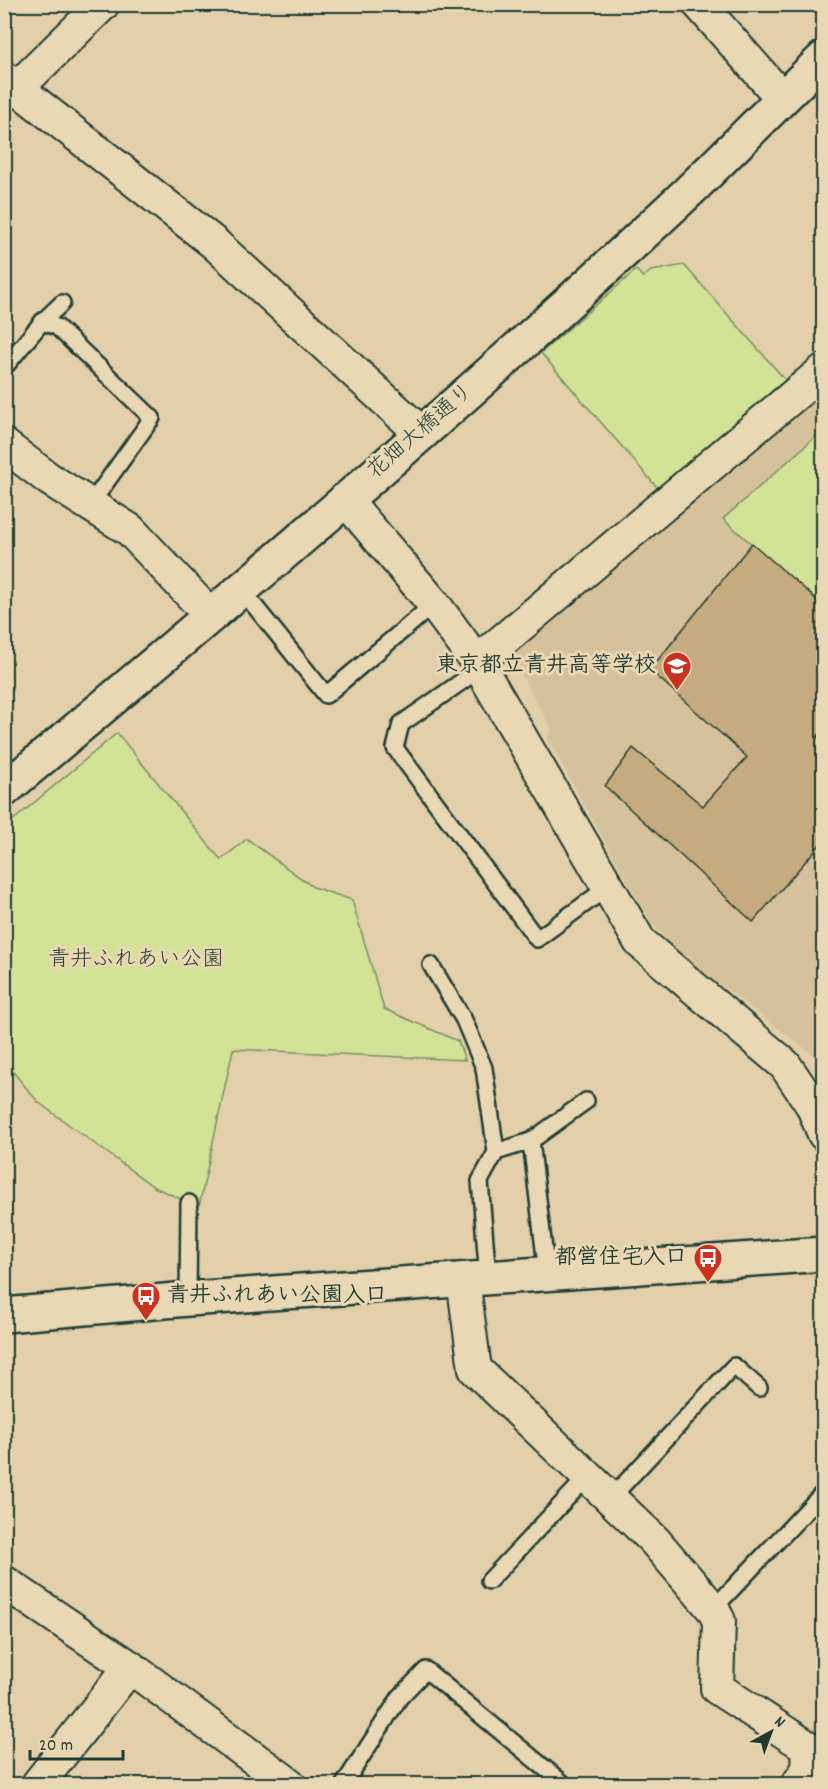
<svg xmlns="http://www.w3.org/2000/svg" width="828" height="1789" font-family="Dekko,'Klee One',sans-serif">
<rect width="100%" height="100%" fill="#e3cfa9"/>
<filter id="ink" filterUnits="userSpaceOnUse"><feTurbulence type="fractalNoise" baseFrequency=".0167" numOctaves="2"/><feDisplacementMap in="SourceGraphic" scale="12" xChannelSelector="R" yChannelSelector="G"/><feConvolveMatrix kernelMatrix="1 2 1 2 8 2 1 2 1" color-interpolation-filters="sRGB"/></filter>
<g filter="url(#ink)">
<path fill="#d6c19a" d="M 823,385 L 823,1062 L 681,955 L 649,920 L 547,738 L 552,730 L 510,654 Z"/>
<g fill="#d2e296" stroke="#789065" stroke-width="1.5">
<path d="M 684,265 L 788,383 L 662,493 L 541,353 L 636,270 L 643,277 L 651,271 Z"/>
<path d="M 823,430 L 823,606 L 723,519 Z"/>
<path d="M 117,733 L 221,860 L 247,839 L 313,887 L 352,900 L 384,1009 L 458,1041 L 465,1060 L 233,1049 L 199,1207 L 154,1187 L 38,1102 L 5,1062 L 4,828 Z"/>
</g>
<path fill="#c5ab7d" stroke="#1f3d34" stroke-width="1.5" d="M 752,543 L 824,606 L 824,730 L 817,737 L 824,743 L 824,840 L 753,922 L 605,786 L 633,748 L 703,806 L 747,757 L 650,670 Z"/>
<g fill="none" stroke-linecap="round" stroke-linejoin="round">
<g stroke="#1f3d34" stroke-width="20">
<g id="lane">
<path d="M 42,322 L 62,303"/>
<path d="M 4,368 L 42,322 L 57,327 L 152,418 L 90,505"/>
<path d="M 241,589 L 326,695 L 434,604"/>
<path d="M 481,668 L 401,724 L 395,748 L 537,939 L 608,887"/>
<path d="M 431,965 L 464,1020 L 484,1068 L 496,1152 L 480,1181 L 488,1278"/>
<path d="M 531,1141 L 547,1274"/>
<path d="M 496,1152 L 531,1141 L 586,1101"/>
<path d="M 188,1299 L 189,1203"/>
<path d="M 610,1499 L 734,1366 L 759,1388"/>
<path d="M 489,1581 L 587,1477"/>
<path d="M 713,1609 L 824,1492"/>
<path d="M 344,1784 L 400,1697 L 426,1670 L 564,1784"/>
</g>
</g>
<g stroke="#1f3d34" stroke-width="36">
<g id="street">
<path d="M 699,4 L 782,98"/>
<path d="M 4,78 L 214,243 L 421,433"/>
<path d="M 17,88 L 103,4"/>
<path d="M 4,445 L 49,479 L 130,530 L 211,616"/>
<path d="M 345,499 L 434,604 L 477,662 L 640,942 L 785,1065 L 812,1105 L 824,1134"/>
<path d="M 477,662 L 824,370"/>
<path d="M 463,1279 L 475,1369 L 654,1540 L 713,1609 L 719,1621 L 717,1688 L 809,1748 L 808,1769 L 798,1784"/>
<path d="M 4,1582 L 130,1667 L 289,1784"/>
<path d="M 38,1784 L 130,1667"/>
</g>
</g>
<g stroke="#1f3d34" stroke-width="38">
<g id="secondary">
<path d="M 4,790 C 236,596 466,400 686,194 C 733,149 777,103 824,58"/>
<path d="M 4,1315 L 188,1299 L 824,1254"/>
</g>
</g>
<use href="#lane" stroke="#ead7b4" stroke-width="15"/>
<use href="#street" stroke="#ead7b4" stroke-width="32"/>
<use href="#secondary" stroke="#ead7b4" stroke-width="33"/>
</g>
</g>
<defs>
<g id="school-pin" transform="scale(1.5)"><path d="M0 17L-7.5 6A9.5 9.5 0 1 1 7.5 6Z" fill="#c8321e" stroke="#ead7b4"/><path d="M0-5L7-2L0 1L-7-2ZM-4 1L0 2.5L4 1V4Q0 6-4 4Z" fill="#fff"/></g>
<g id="bus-pin" transform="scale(1.5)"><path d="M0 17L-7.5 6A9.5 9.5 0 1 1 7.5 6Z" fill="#c8321e" stroke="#ead7b4"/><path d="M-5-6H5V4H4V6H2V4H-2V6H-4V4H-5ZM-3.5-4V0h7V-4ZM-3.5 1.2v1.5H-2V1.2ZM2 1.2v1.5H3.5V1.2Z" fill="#fff"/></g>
</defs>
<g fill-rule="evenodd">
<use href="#school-pin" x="677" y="666"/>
<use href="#bus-pin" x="708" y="1258"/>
<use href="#bus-pin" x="146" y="1296"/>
</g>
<g text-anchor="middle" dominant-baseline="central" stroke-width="6" stroke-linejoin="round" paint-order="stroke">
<g font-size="22" fill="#1f3d34" stroke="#ead7b4">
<text transform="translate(421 432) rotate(-41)">花畑大橋通り</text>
</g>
<g font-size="22" font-weight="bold" fill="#1f3d34" stroke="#ead7b4" text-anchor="end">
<text x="656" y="666">東京都立青井高等学校</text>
<text x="687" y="1258">都営住宅入口</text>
<text x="167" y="1296" text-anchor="start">青井ふれあい公園入口</text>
</g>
<g font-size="22" fill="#284539" stroke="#ead7b4">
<text x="136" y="960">青井ふれあい公園</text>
</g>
</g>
<rect width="828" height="1789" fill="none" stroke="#ead7b4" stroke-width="24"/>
<rect x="12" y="12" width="804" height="1765" fill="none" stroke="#1f3d34" stroke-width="2" filter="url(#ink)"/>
<g transform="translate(771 1732) rotate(41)" stroke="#ead7b4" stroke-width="4.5" paint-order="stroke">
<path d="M0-4.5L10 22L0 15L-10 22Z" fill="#1f3d34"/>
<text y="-9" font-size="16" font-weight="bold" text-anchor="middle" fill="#1f3d34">N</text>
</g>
<path d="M30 1750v9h93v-9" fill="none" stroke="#1f3d34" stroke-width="3"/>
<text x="39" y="1750" font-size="18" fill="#1f3d34" stroke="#ead7b4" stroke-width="4.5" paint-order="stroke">20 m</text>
</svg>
